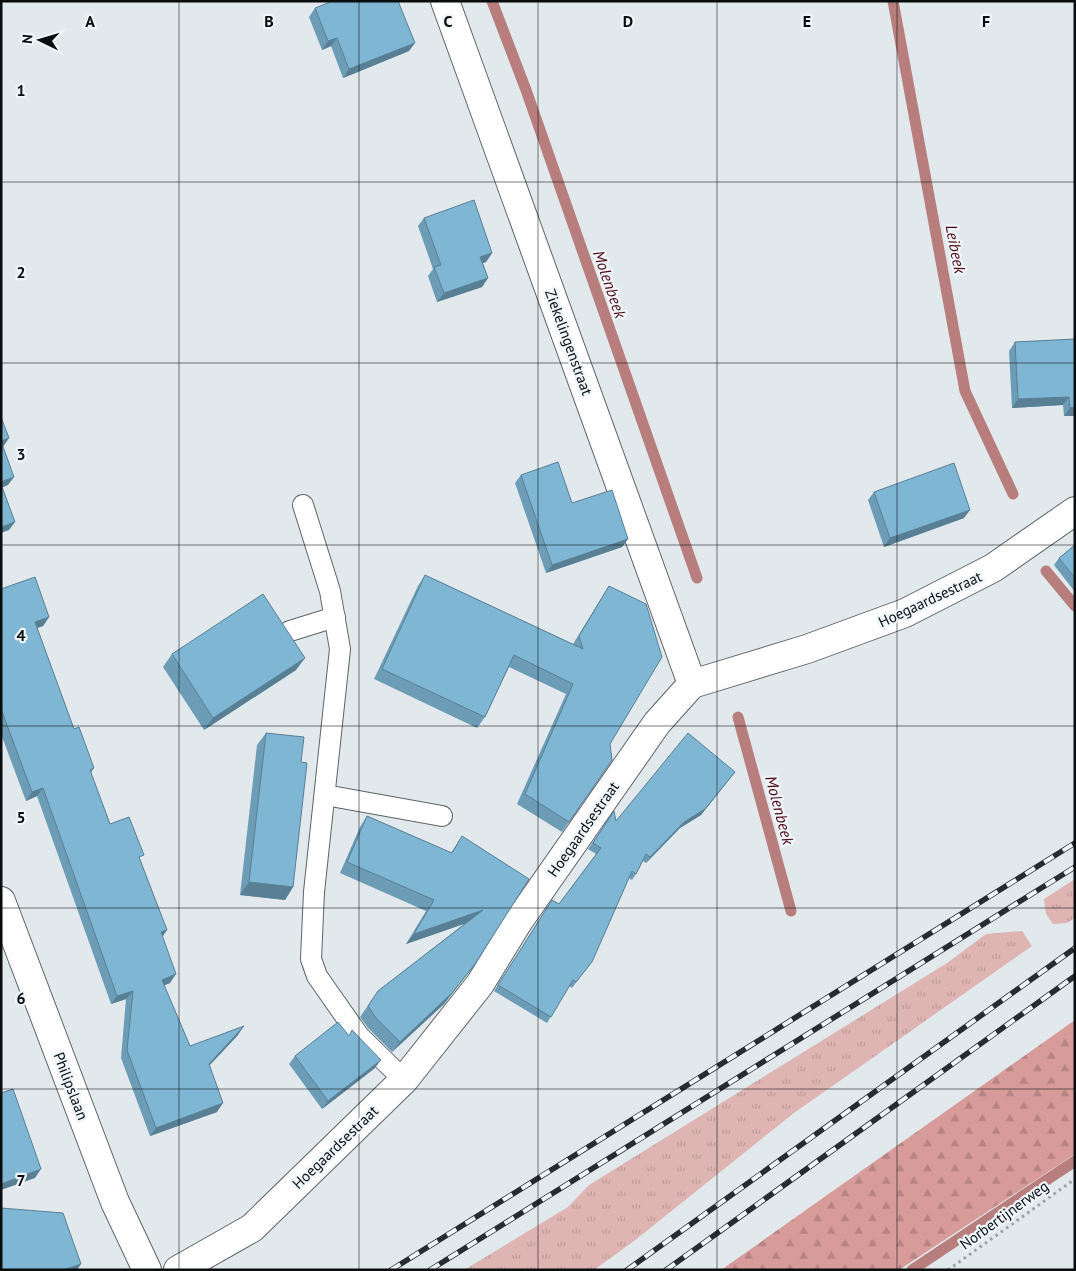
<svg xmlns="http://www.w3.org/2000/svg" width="1076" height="1271" font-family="'PT Sans',sans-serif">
<defs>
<pattern id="grass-tufts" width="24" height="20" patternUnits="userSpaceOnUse" patternTransform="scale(1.25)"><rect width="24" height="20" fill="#deb5b3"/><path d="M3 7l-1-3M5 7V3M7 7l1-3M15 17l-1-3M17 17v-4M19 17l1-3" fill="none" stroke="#bd9a99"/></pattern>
<pattern id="forest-firs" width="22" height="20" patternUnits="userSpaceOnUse" patternTransform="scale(1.25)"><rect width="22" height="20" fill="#d79b9a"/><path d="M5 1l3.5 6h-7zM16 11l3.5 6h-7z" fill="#b78484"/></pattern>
</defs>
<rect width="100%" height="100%" fill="#e2e9ed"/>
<g fill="url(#grass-tufts)">
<path d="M 1075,879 L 1075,918 L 1067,923 L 1053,924 L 1046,914 L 1044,899 Z"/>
<path d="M 1022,931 L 1032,946 L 794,1113 L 634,1241 L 594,1270 L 464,1270 L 568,1207 L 589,1185 L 947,963 L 986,934 Z"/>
</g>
<path fill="url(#forest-firs)" d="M 1075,1020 L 1075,1154 L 899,1270 L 721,1270 Z"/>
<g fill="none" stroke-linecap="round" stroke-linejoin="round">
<g stroke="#b87e7d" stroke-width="11">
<path d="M 492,1 L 526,90 L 697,578"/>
<path d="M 893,1 L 965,391 L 1013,494"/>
<path d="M 1046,571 L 1075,606"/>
<path d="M 738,717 L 791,911"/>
<path d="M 912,1270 L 1075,1161"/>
</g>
<g stroke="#5e6467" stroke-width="22">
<g id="lane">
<path d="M 303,505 L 330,591 L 340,649 L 314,892 L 311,959 L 317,976 L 359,1036 L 404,1080"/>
<path d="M 290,631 L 335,617"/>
<path d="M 325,795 L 442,816"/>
</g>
</g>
<g stroke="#5e6467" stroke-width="30">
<g id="street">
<path d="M 445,1 L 692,684"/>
<path d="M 1,901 L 115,1202 L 147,1270"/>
<path d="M 178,1270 L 252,1228 L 404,1080 L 480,984 L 518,922 L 657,723 L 692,684 L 807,649 L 905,613 L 993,568 L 1075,511"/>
</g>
</g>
<path stroke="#9aa0a3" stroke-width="3" stroke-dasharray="2.5 4" stroke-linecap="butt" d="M 948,1270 L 1075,1179"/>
<use href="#lane" stroke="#fff" stroke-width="20"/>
<use href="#street" stroke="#fff" stroke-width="28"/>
<g stroke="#292c2e" stroke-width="5.5">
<g id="rail">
<path d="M 391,1270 L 1075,843"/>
<path d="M 430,1270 L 1075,867"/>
<path d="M 627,1270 L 1075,948"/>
<path d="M 666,1270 L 1075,976"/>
</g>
</g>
<use href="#rail" stroke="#eff6fa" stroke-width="4" stroke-dasharray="11" stroke-linecap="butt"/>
</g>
<g fill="#6d9db6">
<path d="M 315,8 L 409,51 L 343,78 L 331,46 L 322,50 L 309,17 Z"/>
<path d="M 424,218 L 492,253 L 486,262 L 483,263 L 488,278 L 482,287 L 437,302 L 428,276 L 433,269 L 418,226 Z"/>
<path d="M 1075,339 L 1075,416 L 1064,416 L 1063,405 L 1012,408 L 1009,351 L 1015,342 Z"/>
<path d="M 521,475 L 572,503 L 628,539 L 622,547 L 546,573 L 515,483 Z"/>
<path d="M 874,492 L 964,518 L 884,547 L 868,500 Z"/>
<path d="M 1075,545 L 1075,592 L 1054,565 L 1059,558 Z"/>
<path d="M 425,575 L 573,644 L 602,597 L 609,586 L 610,744 L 612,760 L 562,832 L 517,804 L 566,694 L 509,667 L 485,717 L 477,728 L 374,679 L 418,586 Z"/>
<path d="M 1,589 L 49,617 L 43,626 L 37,628 L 74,729 L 94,768 L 91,773 L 110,824 L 140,861 L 167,930 L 162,936 L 170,983 L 164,985 L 190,1046 L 238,1035 L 210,1065 L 217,1112 L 150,1136 L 121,1058 L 126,999 L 111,1004 L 37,796 L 26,801 L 1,734 Z"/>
<path d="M 172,654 L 296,670 L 204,730 L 163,667 Z"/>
<path d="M 266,733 L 301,762 L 293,887 L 285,900 L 240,895 L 257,745 Z"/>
<path d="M 735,772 L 701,815 L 680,828 L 646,863 L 643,861 L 636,874 L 632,880 L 629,878 L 587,968 L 572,988 L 569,986 L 547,1023 L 494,991 L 548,906 L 559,904 L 596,854 L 588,849 L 614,811 L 616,821 Z"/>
<path d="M 367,816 L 451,853 L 462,836 L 475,964 L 444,1004 L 392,1052 L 368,1028 L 360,1017 L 378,991 L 464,924 L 406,944 L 426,911 L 340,873 L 360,827 Z"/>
<path d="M 348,1036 L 375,1068 L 322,1109 L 289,1064 L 295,1056 Z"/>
</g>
<g fill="#597f94">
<path d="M 337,38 L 331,46 L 322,50 L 328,41 Z"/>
<path d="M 415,43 L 409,51 L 343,78 L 349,69 Z"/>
<path d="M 492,253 L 486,262 L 474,266 L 480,257 Z"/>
<path d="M 488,278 L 482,287 L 437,302 L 444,293 Z"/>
<path d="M 1069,397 L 1063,405 L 1012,408 L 1018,399 Z"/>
<path d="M 1075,407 L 1075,416 L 1064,416 L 1070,408 Z"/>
<path d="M 9,438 L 3,447 L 1,441 Z"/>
<path d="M 14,477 L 8,485 L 1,488 L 1,482 Z"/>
<path d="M 970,510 L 964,518 L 884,547 L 890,538 Z"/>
<path d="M 15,522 L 9,530 L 1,533 L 1,527 Z"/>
<path d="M 628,539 L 622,547 L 546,573 L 552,565 Z"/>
<path d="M 49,617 L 43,626 L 29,631 L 35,622 Z"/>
<path d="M 305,658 L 296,670 L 204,730 L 213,718 Z"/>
<path d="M 735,772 L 701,815 L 680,828 L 646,863 L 650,857 Z"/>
<path d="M 43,788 L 37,796 L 26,801 L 32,792 Z"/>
<path d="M 249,882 L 293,887 L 285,900 L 240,895 Z"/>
<path d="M 483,910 L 475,920 L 406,944 L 414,934 Z"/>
<path d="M 167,930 L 161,939 L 161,932 Z"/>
<path d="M 475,964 L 444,1004 L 392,1052 L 400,1042 Z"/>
<path d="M 176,974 L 170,983 L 156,989 L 162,980 Z"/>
<path d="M 133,991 L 126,999 L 111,1004 L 117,996 Z"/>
<path d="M 244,1026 L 238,1035 L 203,1072 L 209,1064 Z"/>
<path d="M 381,1060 L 375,1068 L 322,1109 L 328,1101 Z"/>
<path d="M 223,1103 L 217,1112 L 150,1136 L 156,1128 Z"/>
<path d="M 41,1169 L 35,1178 L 1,1190 L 1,1184 Z"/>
<path d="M 81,1264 L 77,1270 L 63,1270 Z"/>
</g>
<g fill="#7fb6d4" stroke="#597f94">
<path d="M 333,1 L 398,1 L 415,43 L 349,69 L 337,38 L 328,41 L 315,8 Z"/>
<path d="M 474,200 L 492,253 L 480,257 L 488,278 L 444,293 L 434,267 L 441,265 L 424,218 Z"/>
<path d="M 1075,339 L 1075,407 L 1070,408 L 1069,397 L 1018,399 L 1015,342 Z"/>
<path d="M 1,417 L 9,438 L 1,441 Z"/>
<path d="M 1,441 L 14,477 L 1,482 Z"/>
<path d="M 558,462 L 572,503 L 612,490 L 628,539 L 552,565 L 521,475 Z"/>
<path d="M 954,463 L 970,510 L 890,538 L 874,492 Z"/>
<path d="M 1,484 L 15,522 L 1,527 Z"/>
<path d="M 1075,545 L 1075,578 L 1059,558 Z"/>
<path d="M 425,575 L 583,649 L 579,636 L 609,586 L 646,604 L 662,657 L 610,744 L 612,760 L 569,822 L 525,794 L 573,684 L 514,655 L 485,717 L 382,669 Z"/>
<path d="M 35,577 L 49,617 L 35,622 L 74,729 L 79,727 L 94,768 L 90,770 L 110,824 L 129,817 L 144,855 L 139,857 L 167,930 L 161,932 L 176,974 L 162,980 L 190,1046 L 244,1026 L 209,1064 L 223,1103 L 156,1128 L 127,1050 L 133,991 L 117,996 L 43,788 L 32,792 L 1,709 L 1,589 Z"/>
<path d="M 263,594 L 305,658 L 213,718 L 172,654 Z"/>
<path d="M 266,733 L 304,737 L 301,762 L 307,763 L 293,887 L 249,882 Z"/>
<path d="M 688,733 L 735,772 L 705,809 L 684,822 L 650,857 L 646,854 L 636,874 L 632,871 L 592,962 L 576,982 L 573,980 L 551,1017 L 498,985 L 552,900 L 559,904 L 601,848 L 593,843 L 614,811 L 616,821 Z"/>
<path d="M 367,816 L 452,853 L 462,836 L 529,879 L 475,964 L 452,993 L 400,1042 L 376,1018 L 368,1006 L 378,991 L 483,910 L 414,934 L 434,900 L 347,862 Z"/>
<path d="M 338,1022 L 349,1036 L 352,1030 L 381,1060 L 328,1101 L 295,1056 Z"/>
<path d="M 13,1089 L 41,1169 L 1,1184 L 1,1093 Z"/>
<path d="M 1,1208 L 63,1213 L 81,1264 L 63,1270 L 1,1270 Z"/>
</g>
<path fill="none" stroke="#0a0d0e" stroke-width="1" stroke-opacity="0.55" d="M 179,1 L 179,1270M 359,1 L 359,1270M 538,1 L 538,1270M 717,1 L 717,1270M 897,1 L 897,1270M 1,182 L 1075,182M 1,363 L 1075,363M 1,545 L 1075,545M 1,726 L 1075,726M 1,908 L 1075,908M 1,1089 L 1075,1089"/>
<g text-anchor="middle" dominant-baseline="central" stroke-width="4.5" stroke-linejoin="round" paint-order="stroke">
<g font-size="15" fill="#0a0d0e" stroke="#eff6fa">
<text transform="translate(569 342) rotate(70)">Ziekelingenstraat</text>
<text transform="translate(930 599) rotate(-25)">Hoegaardsestraat</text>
<text transform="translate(583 829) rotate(-55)">Hoegaardsestraat</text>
<text transform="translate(71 1086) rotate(69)">Philipslaan</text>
<text transform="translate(335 1147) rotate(-44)">Hoegaardsestraat</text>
<text transform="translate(1004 1215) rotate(-36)">Norbertijnerweg</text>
</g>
<g font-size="16" font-style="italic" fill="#500812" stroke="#eff6fa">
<text transform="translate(956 249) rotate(79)">Leibeek</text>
<text transform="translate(610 284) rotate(71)">Molenbeek</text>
<text transform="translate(780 810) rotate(75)">Molenbeek</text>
</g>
</g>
<g font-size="16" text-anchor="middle" font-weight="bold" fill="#0a0d0e" stroke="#eff6fa" stroke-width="4.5" stroke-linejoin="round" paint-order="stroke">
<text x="90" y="27">A</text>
<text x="269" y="27">B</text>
<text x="448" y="27">C</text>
<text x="628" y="27">D</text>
<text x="807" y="27">E</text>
<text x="986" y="27">F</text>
<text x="21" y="96">1</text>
<text x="21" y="278">2</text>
<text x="21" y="460">3</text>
<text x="21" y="641">4</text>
<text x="21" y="823">5</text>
<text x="21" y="1004">6</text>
<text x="21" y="1186">7</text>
</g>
<rect width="1076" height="1271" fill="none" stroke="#0a0d0e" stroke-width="5"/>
<g transform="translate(40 40) rotate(275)" stroke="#eff6fa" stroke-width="4" paint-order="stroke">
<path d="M0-4L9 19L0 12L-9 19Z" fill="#0a0d0e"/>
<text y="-8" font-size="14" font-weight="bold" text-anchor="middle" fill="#0a0d0e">N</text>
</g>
</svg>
